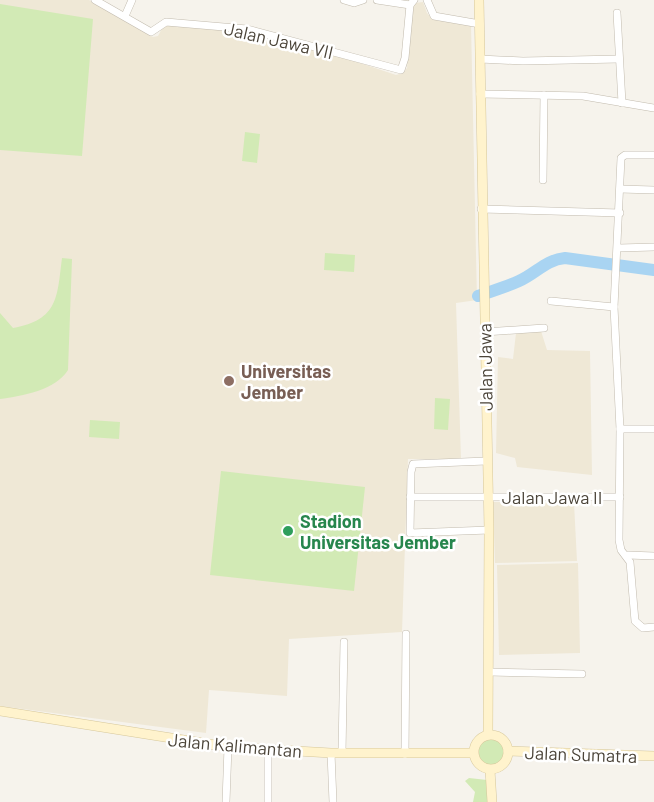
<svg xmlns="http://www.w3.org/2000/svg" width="654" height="802" font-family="Barlow,sans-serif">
<rect width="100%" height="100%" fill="#f6f3ec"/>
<g fill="#efe8d6">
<path d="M 0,0 L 89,0 L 153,37 L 158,36 L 165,23 L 258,33 L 267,41 L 327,52 L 396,75 L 403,73 L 407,68 L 412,9 L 415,3 L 423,2 L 427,13 L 434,20 L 471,25 L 477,300 L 456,303 L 461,459 L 408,459 L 402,632 L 289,639 L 287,696 L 209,690 L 206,733 L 0,706 Z"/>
<path d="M 541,331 L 547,350 L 590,351 L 592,475 L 517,467 L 515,458 L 496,453 L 498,357 L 513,359 L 516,333 Z"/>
<path d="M 493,502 L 574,503 L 577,561 L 495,563 Z"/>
<path d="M 578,563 L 580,653 L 499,655 L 497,565 Z"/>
</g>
<g fill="#d2eab5">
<path d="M 0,4 L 93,19 L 82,156 L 0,150 Z"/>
<path d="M 245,132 L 260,134 L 257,163 L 242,161 Z"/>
<path d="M 325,253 L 355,255 L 354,272 L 324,270 Z"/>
<path d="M 62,258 L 72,259 L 68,370 C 56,390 22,396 0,399 L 0,313 L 13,328 C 59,320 57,296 62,258 Z"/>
<path d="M 435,398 L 450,399 L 448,430 L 434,429 Z"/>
<path d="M 90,420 L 120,422 L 119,439 L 89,437 Z"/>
<path d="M 221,471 L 365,487 L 354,591 L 210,575 Z"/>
<circle cx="491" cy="752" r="17"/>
<path d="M 469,778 L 487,780 L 488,802 L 473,802 L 475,792 L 465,781 Z"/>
</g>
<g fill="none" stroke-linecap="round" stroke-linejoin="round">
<path stroke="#a9d4f2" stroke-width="12" d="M 478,296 C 492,291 506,287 519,281 C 537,273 545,260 565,258 L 654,270"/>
<g stroke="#c2bbae" stroke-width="8">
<g id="minor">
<path d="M 95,0 L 151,32 L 166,22 L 247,29 L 401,70 L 405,58 L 410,5 L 414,0"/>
<path d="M 344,0 L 354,3 L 363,0"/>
<path d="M 377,0 L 410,5"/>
<path d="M 427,0 L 434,16 L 480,24"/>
<path d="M 617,13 L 622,103"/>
<path d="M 125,16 L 132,0"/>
<path d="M 480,59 L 523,61 L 619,59"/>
<path d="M 480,94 L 583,96 L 654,108"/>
<path d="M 654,155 L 625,155 L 621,158 L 614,307 L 620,429 L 619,540 L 621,550 L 630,562 L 635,621 L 643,628 L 654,627"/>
<path d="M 543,180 L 544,95"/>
<path d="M 620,189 L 654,190"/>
<path d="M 481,209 L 620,213"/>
<path d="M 619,248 L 654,247"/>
<path d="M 551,301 L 614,307"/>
<path d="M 485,332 L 544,328"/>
<path d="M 620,429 L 654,429"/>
<path d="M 486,461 L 413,464 L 411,472 L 410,533 L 489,530"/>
<path d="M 410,497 L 620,497"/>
<path d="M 628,555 L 654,556"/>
<path d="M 490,672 L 582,674"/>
<path d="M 268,750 L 268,802"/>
<path d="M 331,753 L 333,802"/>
<path d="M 342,753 L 344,642"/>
<path d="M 405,754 L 406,634"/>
<path d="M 226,802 L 228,747"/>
</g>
</g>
<g stroke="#d6c79b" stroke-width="10">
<g id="secondary">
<path d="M 479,0 L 489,530 L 488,735"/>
<path d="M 0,711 L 228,747 L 331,753 L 473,753"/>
<circle cx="491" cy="752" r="17"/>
<path d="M 508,751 L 654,756"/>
<path d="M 490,770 L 492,802"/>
</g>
</g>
<use href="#minor" stroke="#fff" stroke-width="7"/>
<use href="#secondary" stroke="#fff3cd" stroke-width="9"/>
</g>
<circle fill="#8d6e63" stroke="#fff" stroke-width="2" cx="229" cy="381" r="6"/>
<circle fill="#2e9e5b" stroke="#fff" stroke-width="2" cx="288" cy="531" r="6"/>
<g text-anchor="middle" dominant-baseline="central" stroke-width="5" stroke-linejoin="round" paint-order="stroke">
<g font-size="18" fill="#4b4439" stroke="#fff">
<text transform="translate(279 40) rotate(13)">Jalan Jawa VII</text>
<text transform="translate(485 367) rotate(-91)">Jalan Jawa</text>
<text x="552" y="497">Jalan Jawa II</text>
<text transform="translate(235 745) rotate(5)">Jalan Kalimantan</text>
<text transform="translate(581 754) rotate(2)">Jalan Sumatra</text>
</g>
<g font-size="18" font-weight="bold" fill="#785e54" stroke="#fff" text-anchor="start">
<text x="241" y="371">Universitas<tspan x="241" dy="21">Jember</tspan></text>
</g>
<g font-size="18" font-weight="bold" fill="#27864d" stroke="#fff" text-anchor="start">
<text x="300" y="521">Stadion<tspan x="300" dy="21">Universitas Jember</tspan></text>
</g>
</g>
</svg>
